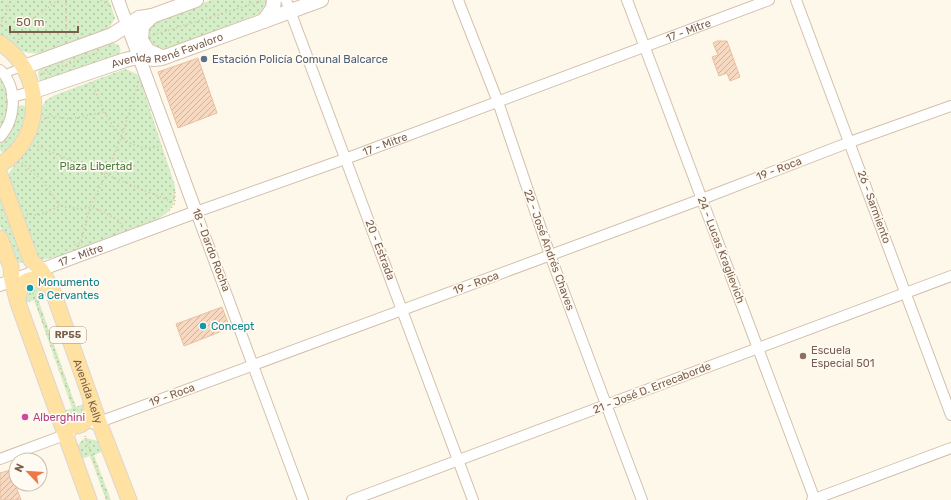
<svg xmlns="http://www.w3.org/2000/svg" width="951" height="500" font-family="Rubik,sans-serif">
<defs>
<pattern id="grass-dots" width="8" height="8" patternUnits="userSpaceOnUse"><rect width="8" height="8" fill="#d4eec7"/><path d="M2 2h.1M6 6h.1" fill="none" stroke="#b1c4a4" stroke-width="1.8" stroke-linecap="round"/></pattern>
<pattern id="building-hatch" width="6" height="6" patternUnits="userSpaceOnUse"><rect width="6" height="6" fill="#f6d9c0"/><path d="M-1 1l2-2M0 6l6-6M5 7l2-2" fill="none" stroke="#ccb39e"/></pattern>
</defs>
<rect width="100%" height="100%" fill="#fef8eb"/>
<g fill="url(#grass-dots)">
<path d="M 0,0 L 109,0 L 115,18 L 108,30 L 41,53 C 24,55 14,48 0,38 Z"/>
<path d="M 211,0 L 269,0 L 264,12 L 159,52 L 148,44 L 147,27 L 150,22 Z"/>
<path d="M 112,43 C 120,43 123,50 118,56 L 42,81 L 39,79 L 38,72 L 41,69 Z"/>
<path d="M 125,69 L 137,74 L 140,79 L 175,186 C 176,203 173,210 158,219 L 56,257 L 41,260 L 35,257 L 7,180 L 9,173 L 30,143 L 42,107 L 46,100 L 55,95 Z"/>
<path d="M 0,78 C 10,94 10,113 0,129 Z"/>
<path d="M 21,105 L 27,107 L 24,132 L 4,154 L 0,150 L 0,144 L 7,136 L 17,107 Z"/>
<path d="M 0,187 L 25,260 C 21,264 18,264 13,260 L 0,226 Z"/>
<path d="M 29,282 L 48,295 L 38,299 L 76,407 L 86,403 L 81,425 L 61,412 L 72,408 L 34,300 L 23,304 Z"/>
<path d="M 85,438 L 99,441 L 104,451 L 94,455 L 111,500 L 106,500 L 90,456 L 79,460 C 77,450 76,444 85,438 Z"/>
</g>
<g fill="url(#building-hatch)" stroke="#eac09f">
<path d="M 717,41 L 727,41 L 740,77 L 730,81 L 727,73 L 719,76 L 712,57 L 718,55 L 713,43 Z"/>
<path d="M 198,58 L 217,113 L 178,128 L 158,72 Z"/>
<path d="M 222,307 L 230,328 L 184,346 L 176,324 Z"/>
<path d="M 10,470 L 21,500 L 0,500 L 0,473 Z"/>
</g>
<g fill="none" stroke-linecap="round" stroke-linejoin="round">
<g stroke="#d3c0ae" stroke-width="9">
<path id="pedestrian" d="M 4,74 L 23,67"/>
</g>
<g stroke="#d3c0ae" stroke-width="12">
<g id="minor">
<path d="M 286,0 L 473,500"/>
<path d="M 458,0 L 498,102 L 550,255 L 642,500"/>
<path d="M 627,0 L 815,500"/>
<path d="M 796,0 L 951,415"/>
<path d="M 0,70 C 18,87 16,119 0,137"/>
<path d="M 12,97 L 34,91"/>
<path d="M 94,424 L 702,199 L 850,142 L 951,106"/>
<path d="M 0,459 L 70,433"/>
<path id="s1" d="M 303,500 L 196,212 L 345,159 L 769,0"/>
<path d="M 352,500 L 951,276"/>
<path d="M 812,500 L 951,448"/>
</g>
</g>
<g stroke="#d3c0ae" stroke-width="14">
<g id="tertiary">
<path id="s2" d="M 0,285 L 196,212 L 118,0"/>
</g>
</g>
<g stroke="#d6c1ac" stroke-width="16">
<g id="secondary">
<path d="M 152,16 L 142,26 L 141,40 L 148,51 L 162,57"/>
<path d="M 264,21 L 273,8 L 274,0"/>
<path d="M 24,67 L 112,35 L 139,18 L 152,16 L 196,0"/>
<path id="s3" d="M 34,91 L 125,60 L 138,57 L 154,59 L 162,58 L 321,0"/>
</g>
</g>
<g stroke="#ddd5d0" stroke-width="17">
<g id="primary">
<path d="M 0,43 C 44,71 46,137 0,165"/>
<path id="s4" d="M 0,175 L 31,260 L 41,270 L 52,289 L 99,422 L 129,500"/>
<path d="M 0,238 L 11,267 L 12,281 L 18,303 L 89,500"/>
<path d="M 18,302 C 19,279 33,272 51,288"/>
<path d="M 59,416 C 72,436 93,424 91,402"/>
</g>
</g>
<g stroke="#dcbca2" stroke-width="1.5" stroke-dasharray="1 3" stroke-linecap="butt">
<path d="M 66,0 L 66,40"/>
<path d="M 101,0 L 109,6"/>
<path d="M 0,25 L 11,0"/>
<path d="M 153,35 L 262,1"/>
<path d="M 17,43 L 31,20 L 58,0"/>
<path d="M 40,75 L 100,52"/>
<path d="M 92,83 C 104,112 121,158 161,146"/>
<path d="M 44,119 L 52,116 L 70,119 L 104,112"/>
<path d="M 34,145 L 175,203"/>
<path d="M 22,163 L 41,179 L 60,206"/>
<path d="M 169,211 L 175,203 L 175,189"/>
<path d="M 27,214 L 39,215 L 60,206 L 79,209 L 90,207 L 100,210 L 118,220 L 123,228"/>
<path d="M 75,245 L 81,242 L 90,207 L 106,175 L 121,138 L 138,84"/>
<path d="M 33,293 L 77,413"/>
<path d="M 85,436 L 108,500"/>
</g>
<use href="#pedestrian" stroke="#fff" stroke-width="7"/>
<use href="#minor" stroke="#fff" stroke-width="10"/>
<use href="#tertiary" stroke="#fff" stroke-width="12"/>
<use href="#secondary" stroke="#fff" stroke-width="14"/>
<use href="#primary" stroke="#ffe2a1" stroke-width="15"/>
</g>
<circle fill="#5c6f8a" stroke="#fffbf3" stroke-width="1.5" cx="204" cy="59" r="4"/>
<g fill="#0f9aa8" stroke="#fffbf3" stroke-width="1.5">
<circle cx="30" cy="288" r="4"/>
<circle cx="203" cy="326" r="4"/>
</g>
<circle fill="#8d6e63" stroke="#fffbf3" stroke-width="1.5" cx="803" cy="356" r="4"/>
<circle fill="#d1479c" stroke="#fffbf3" stroke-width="1.5" cx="25" cy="417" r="4"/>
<g text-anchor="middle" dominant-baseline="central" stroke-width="3.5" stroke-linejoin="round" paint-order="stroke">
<rect fill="#fffbf3" stroke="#a38e7d" stroke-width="1" x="50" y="327" width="36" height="16" rx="3"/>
<g font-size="10" font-weight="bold" fill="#7c5f4a">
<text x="68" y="335">RP55</text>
</g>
<g font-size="11" fill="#7c5f4a" stroke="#fffbf3">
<text stroke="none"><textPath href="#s1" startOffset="832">17 - Mitre</textPath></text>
<text stroke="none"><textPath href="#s3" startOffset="140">Avenida René Favaloro</textPath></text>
<text stroke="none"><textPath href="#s1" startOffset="508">17 - Mitre</textPath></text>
<text transform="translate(779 169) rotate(-21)">19 - Roca</text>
<text transform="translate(874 207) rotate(70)">26 - Sarmiento</text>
<text transform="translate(211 250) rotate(69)">18 - Dardo Rocha</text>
<text transform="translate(380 250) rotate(69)">20 - Estrada</text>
<text transform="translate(549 250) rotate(70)">22 - José Andrés Chaves</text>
<text transform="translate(721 250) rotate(69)">24 - Lucas Kraglievich</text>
<text stroke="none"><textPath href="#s2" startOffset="86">17 - Mitre</textPath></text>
<text transform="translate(476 283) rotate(-20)">19 - Roca</text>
<text transform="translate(652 388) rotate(-21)">21 - José D. Errecaborde</text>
<text stroke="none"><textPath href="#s4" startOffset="235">Avenida Kelly</textPath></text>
<text transform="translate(172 395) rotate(-20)">19 - Roca</text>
</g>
<g font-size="11" fill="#4e5e75" stroke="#fffbf3" text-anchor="start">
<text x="212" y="59">Estación Policía Comunal Balcarce</text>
</g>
<g font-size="11" fill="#4c7d3e" stroke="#fffbf3">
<text x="96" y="166">Plaza Libertad</text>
</g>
<g font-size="11" fill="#0d838f" stroke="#fffbf3" text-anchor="start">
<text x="38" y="282">Monumento<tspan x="38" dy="13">a Cervantes</tspan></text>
<text x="211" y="326">Concept</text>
</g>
<g font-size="11" fill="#785e54" stroke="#fffbf3" text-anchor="start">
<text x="811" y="350">Escuela<tspan x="811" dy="13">Especial 501</tspan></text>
</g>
<g font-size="11" fill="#b23c85" stroke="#fffbf3" text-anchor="start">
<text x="33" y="417">Alberghini</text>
</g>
</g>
<g transform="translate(28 472) rotate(295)"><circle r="19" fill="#fffbf3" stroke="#cbbdaf"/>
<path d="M0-3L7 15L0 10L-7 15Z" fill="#f07748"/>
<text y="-6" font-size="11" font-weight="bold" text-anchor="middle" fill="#7c5f4a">N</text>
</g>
<path d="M10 26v6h68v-6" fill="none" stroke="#7c5f4a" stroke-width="2"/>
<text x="16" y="26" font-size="12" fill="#7c5f4a" stroke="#fffbf3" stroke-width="3" paint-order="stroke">50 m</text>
</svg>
